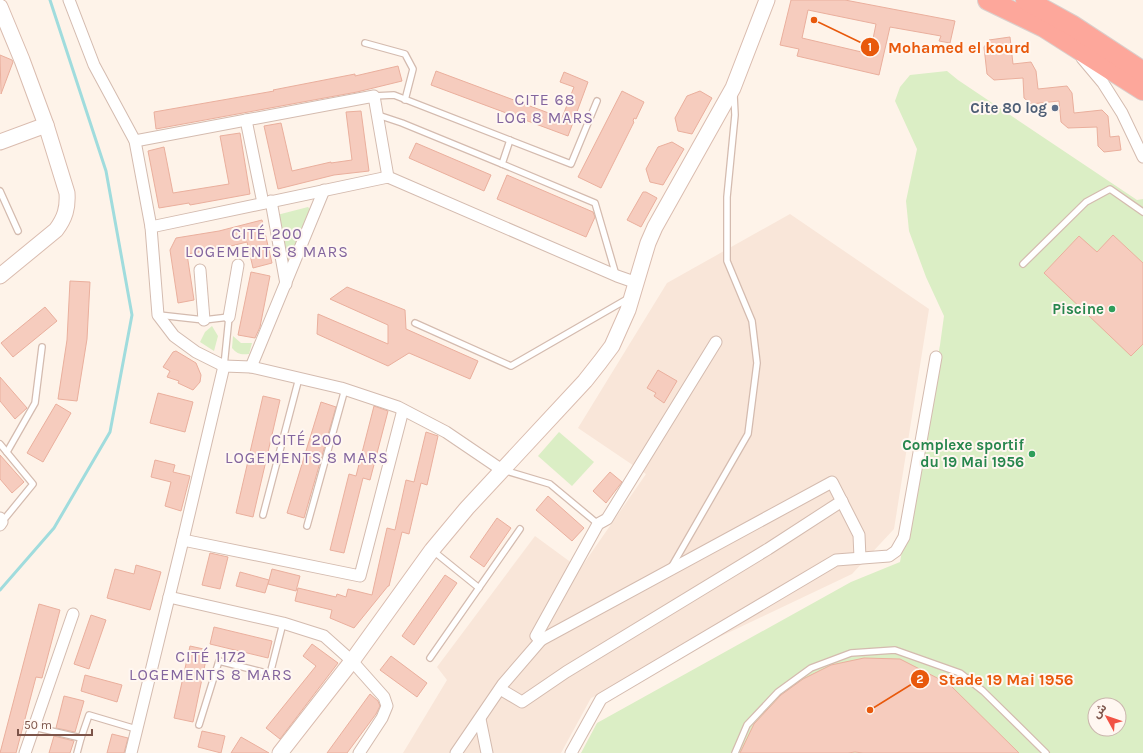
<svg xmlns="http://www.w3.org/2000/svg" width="1143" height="753" font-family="Karla,'Noto Sans Arabic',sans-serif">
<rect width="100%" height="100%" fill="#fef3e9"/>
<path fill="#f9e6d9" d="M 790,214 L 929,309 L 894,529 L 852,574 L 591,698 L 561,753 L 403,753 L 447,680 L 437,667 L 535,536 L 580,569 L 646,474 L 578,428 L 667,283 Z"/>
<g fill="#dbeec5" fill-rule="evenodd">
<path d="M 947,71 L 958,80 L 1137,200 L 1143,199 L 1143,753 L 581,753 L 597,723 L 851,582 L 900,562 L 940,345 L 944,316 L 926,277 L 909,231 L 906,201 L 917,149 L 895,101 L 900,87 L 910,75 ZM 1095,705 L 1119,705 L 1119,729 L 1095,729 Z"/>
<path d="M 308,207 L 310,209 L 288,262 L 277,215 Z"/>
<path d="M 212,326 L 218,336 L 214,351 L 200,342 L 205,332 Z"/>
<path d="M 233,336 L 241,343 L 252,343 L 249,354 C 241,355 237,354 232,348 Z"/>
<path d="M 559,432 L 594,462 L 572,486 L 538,456 Z"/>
</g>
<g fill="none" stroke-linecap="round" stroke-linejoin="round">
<path stroke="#a0dcdd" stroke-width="3" d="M 0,590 L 54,528 L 110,432 L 132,315 L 106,171 L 50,0"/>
</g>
<g fill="#f6ccbe" stroke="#eaaf9d" fill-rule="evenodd">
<path d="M 791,0 L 845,0 L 955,21 L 950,43 L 939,41 L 941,36 L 890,27 L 879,75 L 797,56 L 799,49 L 780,45 ZM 808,10 L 876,24 L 870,54 L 802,38 Z"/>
<path d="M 1010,37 L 1013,64 L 1031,62 L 1036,71 L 1038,89 L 1067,86 L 1072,93 L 1074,113 L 1102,110 L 1108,116 L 1110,137 L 1119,136 L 1121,150 L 1104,152 L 1098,146 L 1097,127 L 1068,128 L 1061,122 L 1059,101 L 1031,104 L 1024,98 L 1023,78 L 994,80 L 987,74 L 984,47 L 989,40 Z"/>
<path d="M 0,55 L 12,60 L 13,62 L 1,94 Z"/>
<path d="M 398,66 L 402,81 L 357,92 L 156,129 L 154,112 L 274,91 L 273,90 L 355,74 L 355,76 Z"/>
<path d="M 436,71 L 562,118 L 574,87 L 560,82 L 564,72 L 588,82 L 568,136 L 431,85 Z"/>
<path d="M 622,91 L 644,102 L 636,119 L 634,118 L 633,121 L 634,122 L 601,188 L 578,177 Z"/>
<path d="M 700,91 L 712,98 L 692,134 L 678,131 L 675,118 L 687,96 Z"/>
<path d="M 361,111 L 369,171 L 334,175 L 278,189 L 264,126 L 281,123 L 292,171 L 331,162 L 331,163 L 352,160 L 346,112 Z"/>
<path d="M 240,133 L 250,194 L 190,205 L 189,203 L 159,208 L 148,151 L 164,147 L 173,193 L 229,184 L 220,136 Z"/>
<path d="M 672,142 L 684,149 L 663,185 L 650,182 L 646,169 L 658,147 Z"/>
<path d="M 416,143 L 491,175 L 484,191 L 409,158 Z"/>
<path d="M 507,175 L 593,212 L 595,217 L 586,237 L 497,199 Z"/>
<path d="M 643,192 L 646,192 L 657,198 L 641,227 L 627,220 Z"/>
<path d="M 262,220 L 272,263 L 253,268 L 247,242 L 223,248 L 187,254 L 194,300 L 178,303 L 170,250 L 176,238 L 219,231 Z"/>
<path d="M 1113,235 L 1143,263 L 1143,344 L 1131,356 L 1044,273 L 1079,236 L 1097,252 Z"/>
<path d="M 251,272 L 270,276 L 260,327 L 255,338 L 238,335 Z"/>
<path d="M 70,281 L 90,282 L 87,339 L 77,401 L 58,399 L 67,340 Z"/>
<path d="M 347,287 L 405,310 L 406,329 L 478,361 L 470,379 L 409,353 L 388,366 L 317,334 L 318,314 L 388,344 L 388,325 L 330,299 Z"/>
<path d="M 45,307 L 57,321 L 13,357 L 1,343 Z"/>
<path d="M 176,351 L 196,363 L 201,375 L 200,382 L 193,390 L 178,383 L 179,381 L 167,377 L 170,371 L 163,367 L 173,352 Z"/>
<path d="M 658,370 L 677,381 L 664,403 L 654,396 L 656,393 L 647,388 Z"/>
<path d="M 0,377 L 27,408 L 15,419 L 0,401 Z"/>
<path d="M 158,393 L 193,402 L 185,432 L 150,423 Z"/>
<path d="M 263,396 L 280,400 L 253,517 L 236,513 Z"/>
<path d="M 321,402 L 336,407 L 304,518 L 287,513 Z"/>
<path d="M 56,404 L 71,413 L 43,462 L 27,453 Z"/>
<path d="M 374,406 L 388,411 L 370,480 L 363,478 L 344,553 L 330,550 L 349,474 L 356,476 Z"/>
<path d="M 426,432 L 438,436 L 427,485 L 421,483 L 409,534 L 402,532 L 389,586 L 388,586 L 354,628 L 330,618 L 332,610 L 295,601 L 298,588 L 336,597 L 337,594 L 346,597 L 348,589 L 372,595 L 387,528 L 395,530 L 406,480 L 414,482 Z"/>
<path d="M 0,455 L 24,482 L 12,493 L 0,479 Z"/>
<path d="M 155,460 L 175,465 L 173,472 L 190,476 L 181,511 L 165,506 L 171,482 L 151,477 Z"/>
<path d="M 610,472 L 622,482 L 606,503 L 593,491 Z"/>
<path d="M 548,496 L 584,528 L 572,541 L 536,510 Z"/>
<path d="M 497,518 L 511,528 L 484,567 L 470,557 Z"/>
<path d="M 210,553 L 228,557 L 220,589 L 202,585 Z"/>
<path d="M 136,565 L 161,572 L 150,610 L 107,598 L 115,569 L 134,574 Z"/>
<path d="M 272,569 L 300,576 L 296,591 L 268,584 Z"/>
<path d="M 240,572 L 269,580 L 265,593 L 236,586 Z"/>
<path d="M 445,575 L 457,583 L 414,645 L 402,636 Z"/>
<path d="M 39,604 L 60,610 L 42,678 L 36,677 L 16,753 L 0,753 Z"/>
<path d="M 91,615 L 106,620 L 89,669 L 74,664 Z"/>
<path d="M 214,627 L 272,641 L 268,658 L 210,644 Z"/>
<path d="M 312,644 L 338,663 L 280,739 L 266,728 L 316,666 L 303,656 Z"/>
<path d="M 190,646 L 208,650 L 193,722 L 174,718 Z"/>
<path d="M 391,656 L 427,683 L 417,697 L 380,670 Z"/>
<path d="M 864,658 L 900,659 L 949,684 L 1019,753 L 863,753 L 855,752 L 848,753 L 740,753 L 754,724 L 781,695 L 803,679 L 831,665 Z"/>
<path d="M 85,675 L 122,685 L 117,702 L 81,691 Z"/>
<path d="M 370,694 L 378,701 L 380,706 L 376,714 L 347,753 L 327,753 Z"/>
<path d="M 64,696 L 84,701 L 75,732 L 56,728 Z"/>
<path d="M 202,731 L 225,736 L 221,753 L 198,747 Z"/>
<path d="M 112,734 L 128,738 L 124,753 L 107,753 Z"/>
<path d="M 54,736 L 74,741 L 70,753 L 49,753 Z"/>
<path d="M 241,737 L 269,753 L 231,753 Z"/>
</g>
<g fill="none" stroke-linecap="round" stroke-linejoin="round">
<g stroke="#d4bbaf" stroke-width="8">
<g id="lane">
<path d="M 365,43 L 405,54 L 413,69 L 405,100"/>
<path d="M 374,96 L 394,95 L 571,164 L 597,101"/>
<path d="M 378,115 L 402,123 L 502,164 L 510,140"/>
<path d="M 502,164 L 595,203 L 616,275"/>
<path d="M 0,191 L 18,231"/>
<path d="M 1023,264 L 1086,202 L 1110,189 L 1143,212"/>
<path d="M 159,315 L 204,320 L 229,317 L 224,366"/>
<path d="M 415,323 L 511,366 L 629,298"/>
<path d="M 0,444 L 33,484 L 2,522"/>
<path d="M 7,452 L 35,403 L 42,347"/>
<path d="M 503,470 L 550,484 L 598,524"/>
<path d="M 263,515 L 299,378"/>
<path d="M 307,526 L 345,389"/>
<path d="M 432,550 L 479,588"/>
<path d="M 672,566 L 748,434 L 757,363 L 752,321 L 727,261 L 727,197 L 735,115 L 734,95"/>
<path d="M 430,658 L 520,529"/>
<path d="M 199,725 L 219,661 L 270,674 L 283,623"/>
<path d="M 34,727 L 81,738 L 89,715 L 136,729"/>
<path d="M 77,753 L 81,738"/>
<path d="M 735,753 L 747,725 L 778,692 L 811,668 L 851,653 L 895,650 L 960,673 L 983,691 L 1046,753"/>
</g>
</g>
<g stroke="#d4bbaf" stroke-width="13">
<g id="street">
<path d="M 69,0 L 94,65 L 135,141 L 151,227 L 158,315 L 174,336 L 196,352 L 224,366"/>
<path d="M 1082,58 L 1103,83 L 1122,113 L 1143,157"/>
<path d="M 246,120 L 263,203"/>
<path d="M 135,141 L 374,96 L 388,177"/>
<path d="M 271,201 L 286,284"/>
<path d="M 151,227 L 388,177 L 617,276 L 637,283"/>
<path d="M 200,270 L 204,320"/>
<path d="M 229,317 L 238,265"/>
<path d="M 251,367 L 324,190"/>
<path d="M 0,518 L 2,522 L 0,525"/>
<path d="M 183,540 L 360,576 L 403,410"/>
<path d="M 169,597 L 283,623 L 324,636 L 352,661 L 384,697 L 387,706 L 382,718 L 359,753"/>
<path d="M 541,640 L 832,482 L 859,535 L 860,558"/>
<path d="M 500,689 L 522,702 L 566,672 L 768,549 L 842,501"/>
<path d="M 480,719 L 487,753"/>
<path d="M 25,753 L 73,614"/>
<path d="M 131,753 L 183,540 L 224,366 L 251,367 L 341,388 L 398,407 L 446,432 L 502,470"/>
<path d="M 456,753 L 503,684 L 541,640 L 536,636 L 598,524 L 607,519 L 716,342"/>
<path d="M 571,753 L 601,699 L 836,560 L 889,556 L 896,551 L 904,537 L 936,357"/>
</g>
</g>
<g stroke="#dabcaf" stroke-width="17">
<g id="secondary">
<path d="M 0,7 L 22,60 L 46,125 L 67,193 C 68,208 65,218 56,230 L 0,276"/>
<path d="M 0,142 L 46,125"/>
<path d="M 280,753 L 352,661 L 432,550 L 467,508 L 585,381 L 600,362 L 612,346 L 628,310 L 648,243 L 655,227 L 733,88 L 767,0"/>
</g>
</g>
<g stroke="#dacfcc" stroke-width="22">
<g id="highway">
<path d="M 988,0 L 1044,27 L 1143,90"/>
<path d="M 1026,0 L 1073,26 L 1143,72"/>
</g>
</g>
<use href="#lane" stroke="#fff" stroke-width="5.5"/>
<use href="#street" stroke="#fff" stroke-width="11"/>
<use href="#secondary" stroke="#fff" stroke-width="15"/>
<use href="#highway" stroke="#fda79b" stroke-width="20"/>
</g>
<circle fill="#5c6f8a" stroke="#fff7f1" stroke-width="1.5" cx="1055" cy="108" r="4"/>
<g fill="#2e9e5b" stroke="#fff7f1" stroke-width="1.5">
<circle cx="1112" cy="309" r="4"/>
<circle cx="1032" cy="454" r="4"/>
</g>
<g text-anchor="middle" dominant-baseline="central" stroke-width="4" stroke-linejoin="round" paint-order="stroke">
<g font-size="15" font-weight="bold" fill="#4e5e75" stroke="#fff7f1" text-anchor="end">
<text x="1047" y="108">Cite 80 log</text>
</g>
<g font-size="15" font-weight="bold" fill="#27864d" stroke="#fff7f1" text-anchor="end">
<text x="1104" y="309">Piscine</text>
<text x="1024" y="445">Complexe sportif<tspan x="1024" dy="17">du 19 Mai 1956</tspan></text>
</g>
<g font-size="16" letter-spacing="1" fill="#83659e" stroke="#fff7f1">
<text x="545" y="99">CITE 68<tspan x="545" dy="18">LOG 8 MARS</tspan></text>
<text x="267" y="233">CITÉ 200<tspan x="267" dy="18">LOGEMENTS 8 MARS</tspan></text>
<text x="307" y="439">CITÉ 200<tspan x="307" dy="18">LOGEMENTS 8 MARS</tspan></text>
<text x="211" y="656">CITÉ 1172<tspan x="211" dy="18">LOGEMENTS 8 MARS</tspan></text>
</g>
</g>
<path fill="none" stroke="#e8590c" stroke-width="1.5" d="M814 20L870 47M870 710L920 679"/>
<g fill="#e8590c" stroke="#fff7f1" stroke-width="1.5">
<circle cx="814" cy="20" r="4"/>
<circle cx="870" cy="710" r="4"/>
<circle cx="870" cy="47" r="10"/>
<circle cx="920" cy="679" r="10"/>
</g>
<g font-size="12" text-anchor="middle" font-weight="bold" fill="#fff">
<text x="870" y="51">1</text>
<text x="920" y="683">2</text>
</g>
<g font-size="16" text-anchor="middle" font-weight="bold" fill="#e8590c" stroke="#fff7f1" stroke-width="4" stroke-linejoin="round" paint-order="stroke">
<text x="959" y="53">Mohamed el kourd</text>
<text x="1006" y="685">Stade 19 Mai 1956</text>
</g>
<g transform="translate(1107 717) rotate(310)"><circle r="19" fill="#fff7f1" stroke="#cbb6ae"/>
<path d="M0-3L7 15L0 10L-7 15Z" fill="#f15345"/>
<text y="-6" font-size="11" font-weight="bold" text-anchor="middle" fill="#7c5449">ش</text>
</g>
<path d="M18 729v6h74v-6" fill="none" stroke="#7c5449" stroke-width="2"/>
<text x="24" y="729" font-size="12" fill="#7c5449" stroke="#fff7f1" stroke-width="3" paint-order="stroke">50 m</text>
</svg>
